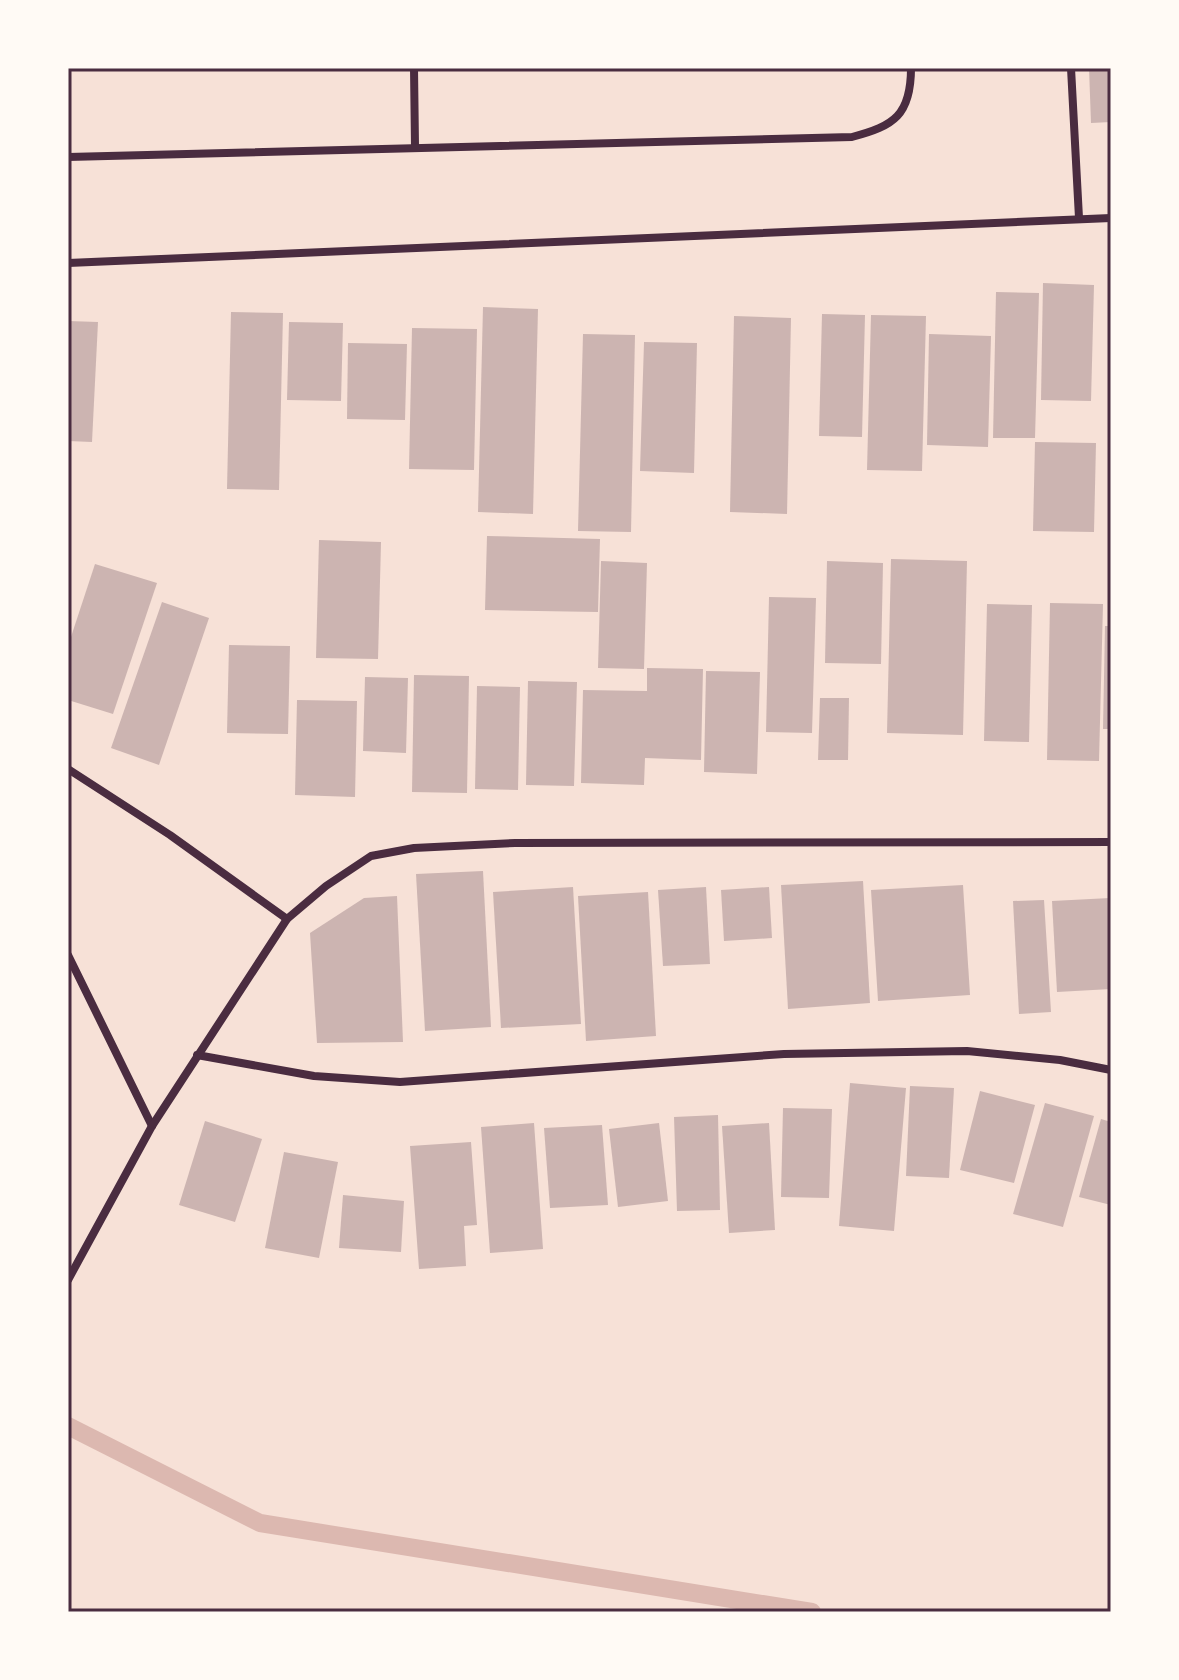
<svg xmlns="http://www.w3.org/2000/svg" width="1179" height="1680" font-family="Inter,sans-serif">
<rect width="100%" height="100%" fill="#f7e1d7"/>
<g fill="none" stroke-linecap="round" stroke-linejoin="round">
<path stroke="#dcb8b0" stroke-width="18" d="M 68,1426 L 260,1523 L 812,1612"/>
</g>
<g fill="#ccb4b1">
<path d="M 1089,68 L 1111,68 L 1111,122 L 1091,123 Z"/>
<path d="M 1043,283 L 1094,285 L 1091,401 L 1041,400 Z"/>
<path d="M 996,292 L 1039,293 L 1035,438 L 993,438 Z"/>
<path d="M 483,307 L 538,309 L 533,514 L 478,512 Z"/>
<path d="M 231,312 L 283,313 L 279,490 L 227,489 Z"/>
<path d="M 822,314 L 865,315 L 862,437 L 819,436 Z"/>
<path d="M 871,315 L 926,316 L 922,471 L 867,470 Z"/>
<path d="M 734,316 L 791,318 L 787,514 L 730,512 Z"/>
<path d="M 68,321 L 98,322 L 92,442 L 68,441 Z"/>
<path d="M 289,322 L 343,323 L 341,401 L 287,400 Z"/>
<path d="M 412,328 L 477,329 L 474,470 L 409,469 Z"/>
<path d="M 583,334 L 635,335 L 631,532 L 578,531 Z"/>
<path d="M 929,334 L 991,336 L 988,447 L 927,445 Z"/>
<path d="M 644,342 L 697,343 L 694,473 L 640,471 Z"/>
<path d="M 348,343 L 407,344 L 405,420 L 347,419 Z"/>
<path d="M 1035,442 L 1096,443 L 1094,532 L 1033,531 Z"/>
<path d="M 487,536 L 600,539 L 598,612 L 485,610 Z"/>
<path d="M 319,540 L 381,542 L 378,659 L 316,658 Z"/>
<path d="M 891,559 L 967,561 L 963,735 L 887,733 Z"/>
<path d="M 601,561 L 647,563 L 644,669 L 598,668 Z"/>
<path d="M 827,561 L 883,563 L 881,664 L 825,663 Z"/>
<path d="M 95,564 L 157,583 L 113,714 L 68,700 L 68,646 Z"/>
<path d="M 769,597 L 816,598 L 812,733 L 766,732 Z"/>
<path d="M 162,602 L 209,618 L 159,765 L 111,748 Z"/>
<path d="M 1050,603 L 1103,604 L 1099,761 L 1047,760 Z"/>
<path d="M 987,604 L 1032,605 L 1029,742 L 984,741 Z"/>
<path d="M 1105,626 L 1111,626 L 1111,729 L 1103,729 Z"/>
<path d="M 229,645 L 290,646 L 288,734 L 227,733 Z"/>
<path d="M 647,668 L 703,669 L 701,760 L 645,758 L 644,785 L 581,783 L 583,690 L 647,691 Z"/>
<path d="M 706,671 L 760,672 L 757,774 L 704,772 Z"/>
<path d="M 414,675 L 469,676 L 467,793 L 412,792 Z"/>
<path d="M 365,677 L 408,678 L 406,753 L 363,751 Z"/>
<path d="M 528,681 L 577,682 L 574,786 L 526,785 Z"/>
<path d="M 477,686 L 520,687 L 518,790 L 475,789 Z"/>
<path d="M 820,698 L 849,698 L 848,760 L 818,760 Z"/>
<path d="M 297,700 L 357,701 L 355,797 L 295,795 Z"/>
<path d="M 483,871 L 491,1027 L 425,1031 L 416,874 Z"/>
<path d="M 863,881 L 870,1003 L 788,1009 L 781,885 Z"/>
<path d="M 963,885 L 970,995 L 878,1001 L 871,890 Z"/>
<path d="M 573,887 L 581,1024 L 501,1028 L 493,892 Z"/>
<path d="M 706,887 L 710,964 L 663,966 L 658,890 Z"/>
<path d="M 769,887 L 772,938 L 724,941 L 721,890 Z"/>
<path d="M 648,892 L 656,1036 L 586,1041 L 578,896 Z"/>
<path d="M 397,896 L 403,1042 L 317,1043 L 310,933 L 364,898 Z"/>
<path d="M 1110,898 L 1111,989 L 1057,992 L 1052,901 Z"/>
<path d="M 1044,900 L 1051,1012 L 1019,1014 L 1013,901 Z"/>
<path d="M 850,1083 L 906,1088 L 894,1231 L 839,1226 Z"/>
<path d="M 910,1086 L 954,1088 L 949,1178 L 906,1176 Z"/>
<path d="M 980,1091 L 1035,1105 L 1014,1183 L 960,1170 Z"/>
<path d="M 1045,1103 L 1094,1116 L 1063,1227 L 1013,1214 Z"/>
<path d="M 783,1108 L 832,1109 L 829,1198 L 781,1197 Z"/>
<path d="M 718,1115 L 720,1210 L 677,1211 L 674,1117 Z"/>
<path d="M 1101,1119 L 1111,1122 L 1111,1205 L 1079,1197 Z"/>
<path d="M 205,1121 L 262,1139 L 235,1222 L 179,1205 Z"/>
<path d="M 534,1123 L 543,1249 L 490,1253 L 481,1127 Z"/>
<path d="M 659,1123 L 668,1201 L 618,1207 L 609,1129 Z"/>
<path d="M 769,1123 L 775,1230 L 729,1233 L 722,1126 Z"/>
<path d="M 602,1125 L 608,1205 L 550,1208 L 544,1128 Z"/>
<path d="M 471,1142 L 477,1225 L 464,1226 L 466,1266 L 419,1269 L 410,1146 Z"/>
<path d="M 284,1152 L 338,1162 L 319,1258 L 265,1248 Z"/>
<path d="M 343,1195 L 404,1201 L 401,1252 L 339,1248 Z"/>
</g>
<g fill="none" stroke-linecap="round" stroke-linejoin="round">
<g stroke="#4a2c40" stroke-width="8">
<path d="M 414,68 L 415,146"/>
<path d="M 1071,68 L 1079,218"/>
<path d="M 68,157 L 852,137 C 894,126 911,115 911,68"/>
<path d="M 68,263 L 1111,218"/>
<path d="M 68,769 L 170,835 L 287,919"/>
<path d="M 68,955 L 152,1126"/>
<path d="M 197,1055 L 314,1076 L 400,1082 L 784,1054 L 967,1051 L 1060,1060 L 1111,1070"/>
<path d="M 68,1280 L 152,1126 L 287,919 L 326,886 L 371,856 L 414,848 L 515,843 L 1111,842"/>
</g>
</g>
<rect width="1179" height="1680" fill="none" stroke="#fffaf5" stroke-width="140"/>
<rect x="70" y="70" width="1039" height="1540" fill="none" stroke="#4a2c40" stroke-width="3"/>
</svg>
